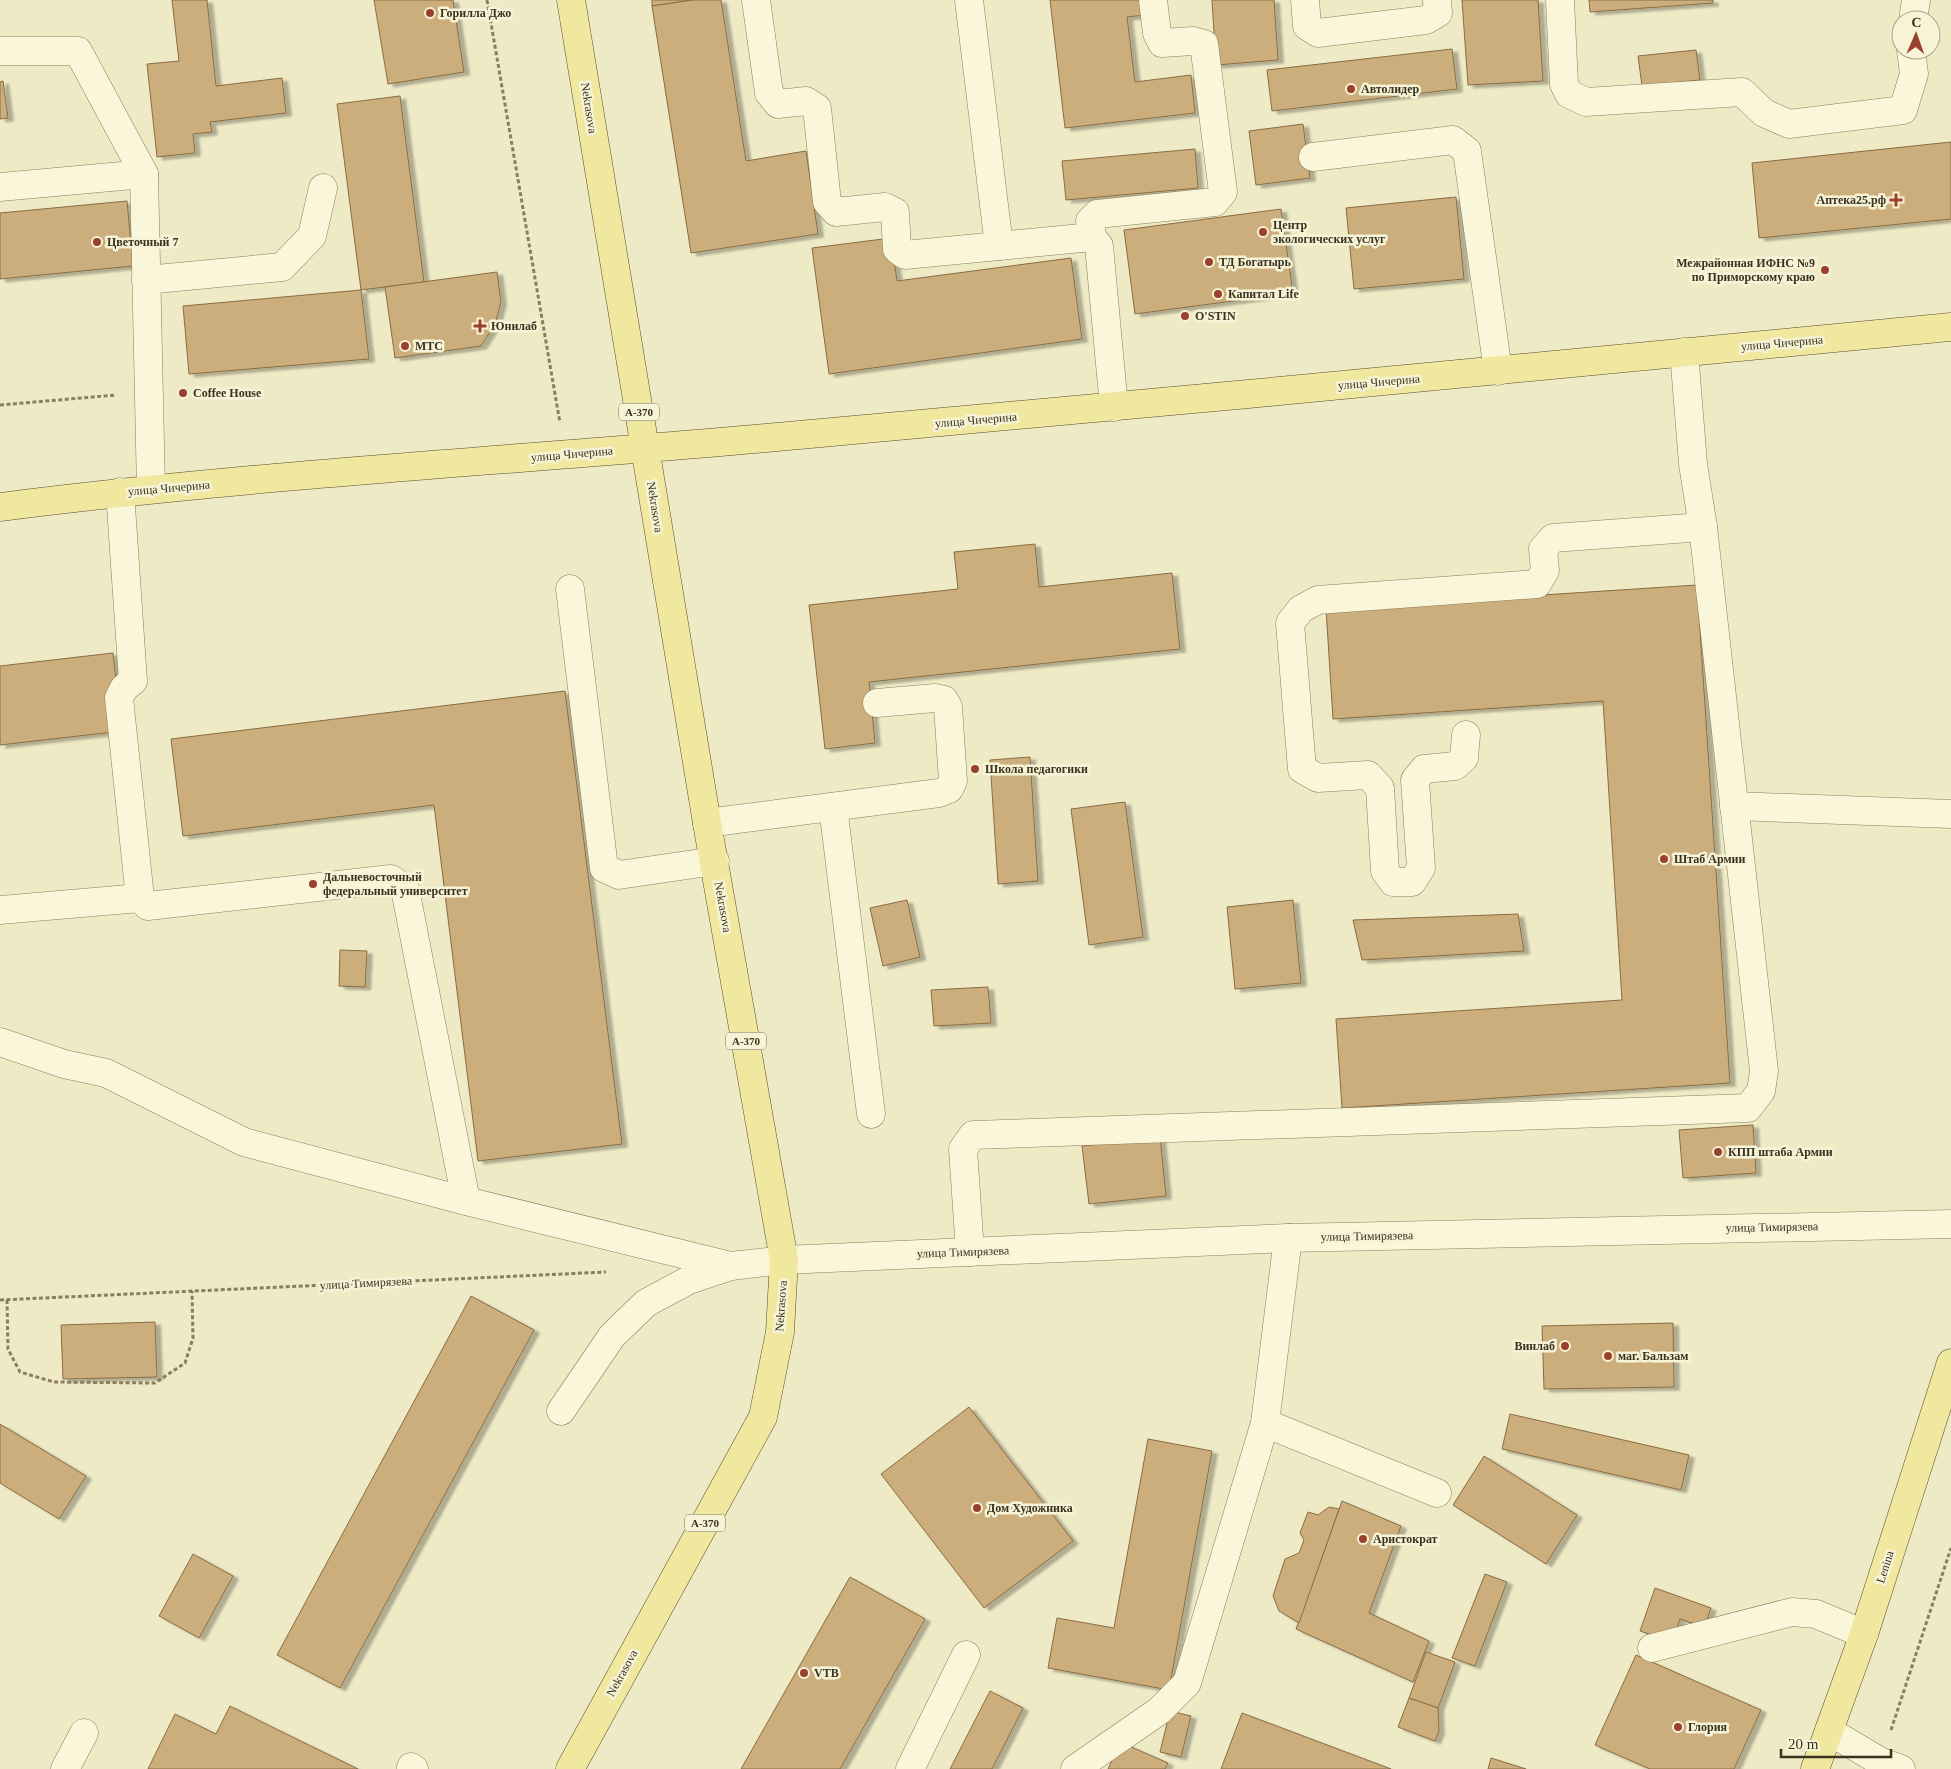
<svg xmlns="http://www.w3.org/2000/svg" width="1951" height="1769" font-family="Georgia,serif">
<defs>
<filter id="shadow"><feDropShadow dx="5.5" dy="3" stdDeviation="1" flood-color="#0004"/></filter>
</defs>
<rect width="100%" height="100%" fill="#eeeac6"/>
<g fill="#ccae7c" stroke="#896c42" filter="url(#shadow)">
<path d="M 172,0 L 207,0 L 216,86 L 282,78 L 286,113 L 210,122 L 212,132 L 193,134 L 195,153 L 157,157 L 147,64 L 179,61 Z"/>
<path d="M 374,0 L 453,0 L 464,72 L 388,84 Z"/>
<path d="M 652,0 L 693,0 L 652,6 Z"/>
<path d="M 693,0 L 721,0 L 746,161 L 806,151 L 818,234 L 691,253 L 652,6 Z"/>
<path d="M 1050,0 L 1145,0 L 1146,15 L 1127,17 L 1135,82 L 1191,75 L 1195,113 L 1065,128 Z"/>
<path d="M 1212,0 L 1274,0 L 1278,60 L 1216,65 Z"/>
<path d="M 1462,0 L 1538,0 L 1543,81 L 1468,85 Z"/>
<path d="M 1589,0 L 1713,0 L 1713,3 L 1590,12 Z"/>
<path d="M 1452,49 L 1457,89 L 1272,111 L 1267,70 Z"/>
<path d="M 1696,50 L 1700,80 L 1642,86 L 1638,56 Z"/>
<path d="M 3,81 L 8,118 L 0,119 L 0,82 Z"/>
<path d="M 400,96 L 424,282 L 361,290 L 337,104 Z"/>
<path d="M 1303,124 L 1310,178 L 1256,185 L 1249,131 Z"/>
<path d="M 1951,142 L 1951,219 L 1759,238 L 1752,163 Z"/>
<path d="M 1195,149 L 1198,188 L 1066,200 L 1062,161 Z"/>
<path d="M 1456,197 L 1464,279 L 1354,289 L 1346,208 Z"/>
<path d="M 127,201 L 133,266 L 0,279 L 0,213 Z"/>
<path d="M 1281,209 L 1293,293 L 1135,314 L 1124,230 Z"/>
<path d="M 891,238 L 897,281 L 1071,258 L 1082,339 L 829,374 L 812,248 Z"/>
<path d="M 497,272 L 501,302 L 495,324 L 481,346 L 395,358 L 385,287 Z"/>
<path d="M 361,290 L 369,359 L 189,374 L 183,306 Z"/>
<path d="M 1035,544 L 1039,587 L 1172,573 L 1180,649 L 869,682 L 875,743 L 825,749 L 809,605 L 958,589 L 954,552 Z"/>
<path d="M 1697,585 L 1730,1083 L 1342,1108 L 1336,1019 L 1622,1000 L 1603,701 L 1333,719 L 1326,609 Z"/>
<path d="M 113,653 L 122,731 L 0,745 L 0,666 Z"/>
<path d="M 565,691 L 622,1144 L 478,1161 L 434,805 L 183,836 L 171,739 Z"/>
<path d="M 1030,757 L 1038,881 L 998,884 L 990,760 Z"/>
<path d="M 1125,802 L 1143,937 L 1089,945 L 1071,809 Z"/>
<path d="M 907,900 L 920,957 L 883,966 L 870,908 Z"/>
<path d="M 1293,900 L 1301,983 L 1235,989 L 1227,907 Z"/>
<path d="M 1518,914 L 1524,951 L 1362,960 L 1353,920 Z"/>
<path d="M 340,950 L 367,951 L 365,987 L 339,986 Z"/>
<path d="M 988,987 L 991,1023 L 934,1026 L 931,990 Z"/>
<path d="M 1753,1125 L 1756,1173 L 1683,1178 L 1679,1130 Z"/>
<path d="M 1160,1137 L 1166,1196 L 1089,1204 L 1082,1146 Z"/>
<path d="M 471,1296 L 534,1330 L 340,1688 L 277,1655 Z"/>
<path d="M 155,1322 L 157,1377 L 63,1379 L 61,1325 Z"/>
<path d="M 1673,1323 L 1674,1387 L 1544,1389 L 1542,1326 Z"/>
<path d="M 969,1407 L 1073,1541 L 984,1608 L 881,1474 Z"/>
<path d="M 1510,1414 L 1689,1455 L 1681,1490 L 1502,1449 Z"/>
<path d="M 0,1424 L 86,1476 L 59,1519 L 0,1483 Z"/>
<path d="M 1148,1439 L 1212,1451 L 1169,1690 L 1048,1668 L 1057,1618 L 1114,1628 Z"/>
<path d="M 1484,1456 L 1577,1515 L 1546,1564 L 1453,1505 Z"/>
<path d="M 1342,1501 L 1401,1526 L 1369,1613 L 1429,1641 L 1413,1682 L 1296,1629 Z"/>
<path d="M 1329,1507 L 1339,1509 L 1299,1623 L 1279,1611 L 1273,1596 L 1285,1559 L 1299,1553 L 1304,1540 L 1300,1533 L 1308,1512 L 1318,1515 Z"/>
<path d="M 193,1554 L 233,1576 L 199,1638 L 159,1616 Z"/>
<path d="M 1485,1574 L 1507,1582 L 1475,1666 L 1452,1658 Z"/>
<path d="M 850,1577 L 925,1619 L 840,1769 L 741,1769 Z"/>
<path d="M 1655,1588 L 1711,1608 L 1704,1627 L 1680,1619 L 1672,1642 L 1640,1631 Z"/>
<path d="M 1426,1652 L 1455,1662 L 1438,1708 L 1409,1698 Z"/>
<path d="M 1636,1655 L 1761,1710 L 1734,1769 L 1650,1769 L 1595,1745 Z"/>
<path d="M 990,1691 L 1023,1708 L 992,1769 L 950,1769 Z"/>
<path d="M 1409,1698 L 1438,1708 L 1439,1731 L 1435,1741 L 1398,1727 Z"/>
<path d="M 230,1706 L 272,1727 L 358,1769 L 148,1769 L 175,1714 L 216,1734 Z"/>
<path d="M 1170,1711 L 1191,1716 L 1181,1757 L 1160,1752 Z"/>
<path d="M 1242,1713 L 1391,1769 L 1221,1769 Z"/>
<path d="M 1120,1742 L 1168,1763 L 1165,1769 L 1108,1769 Z"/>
<path d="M 1491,1758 L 1526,1769 L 1488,1769 Z"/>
</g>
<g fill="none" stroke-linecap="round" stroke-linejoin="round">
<g stroke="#8a7e5c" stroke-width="29">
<g id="minor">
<path d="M 756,0 L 769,93 L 778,104 L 806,101 L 817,108 L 827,202 L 836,212 L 885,207 L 895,212 L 897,249 L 905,255 L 1092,237 L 1099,246 L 1114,407"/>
<path d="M 969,0 L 999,246"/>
<path d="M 1305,0 L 1307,26 L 1318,33 L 1426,20 L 1438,13 L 1437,0"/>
<path d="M 1560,0 L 1564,84 L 1569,94 L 1586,102 L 1742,92 L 1764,113 L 1789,124 L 1903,110 L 1914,74 L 1911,50"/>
<path d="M 1913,20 L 1916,0"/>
<path d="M 0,51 L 78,51 L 144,174 L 151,489"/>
<path d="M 1313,157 L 1453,140 L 1467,151 L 1498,371"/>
<path d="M 0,187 L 144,174"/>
<path d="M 1092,237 L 1090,221 L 1097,214 L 1215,202 L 1223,192 L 1204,44 L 1193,41 L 1162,43 L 1157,33 L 1153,0"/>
<path d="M 146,280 L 282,267 L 312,236 L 323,188"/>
<path d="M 120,492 L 133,681 L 124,688 L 119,698 L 140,898 L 148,906 L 391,879 L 405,889 L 466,1201"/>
<path d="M 570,589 L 604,868 L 619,875 L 715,861"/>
<path d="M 1466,735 L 1464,758 L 1455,766 L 1424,769 L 1415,780 L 1421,868 L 1412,882 L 1393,882 L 1385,871 L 1380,788 L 1368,775 L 1318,778 L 1302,769 L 1290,623 L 1301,609 L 1318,600 L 1537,584 L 1545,571 L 1543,549 L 1553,538 L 1703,527"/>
<path d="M 1734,806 L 1951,814"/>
<path d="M 833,807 L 871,1114"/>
<path d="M 707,823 L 939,793 L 949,789 L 953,781 L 948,707 L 944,700 L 935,698 L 877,703"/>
<path d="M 0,910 L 140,898"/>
<path d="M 0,1042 L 64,1064 L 106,1073 L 244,1142 L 466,1201 L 731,1266"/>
<path d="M 970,1252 L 963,1149 L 973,1135 L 1748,1108 L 1761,1091 L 1764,1071 L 1703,527 L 1693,464 L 1684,352"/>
<path d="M 561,1411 L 612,1336 L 646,1303 L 689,1280 L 731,1266 L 784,1260 L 1288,1238 L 1951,1224"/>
<path d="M 1265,1423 L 1437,1493"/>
<path d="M 1652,1648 L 1792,1612 L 1816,1614 L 1864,1634"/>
<path d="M 1829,1731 L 1881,1762 L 1901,1769"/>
<path d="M 411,1767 L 414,1769"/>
<path d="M 65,1769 L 84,1733"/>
<path d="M 910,1769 L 966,1655"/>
<path d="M 1075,1769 L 1159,1711 L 1187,1683 L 1265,1423 L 1288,1238"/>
</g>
</g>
<g stroke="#584b30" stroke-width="29">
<g id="major">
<path d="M 0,507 C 251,475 503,461 755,439 C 1154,404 1552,365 1951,327"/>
<path d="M 570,1769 L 763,1417 L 780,1332 L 784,1260 L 707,823 L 571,0"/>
<path d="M 1815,1769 L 1864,1634 L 1951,1363"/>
</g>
</g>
<g stroke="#8a7e5c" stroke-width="3" stroke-dasharray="4 2.5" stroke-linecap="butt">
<path d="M 487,0 L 560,423"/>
<path d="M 0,405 L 116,395"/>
<path d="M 0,1300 L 606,1272"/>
<path d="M 7,1300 L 8,1349 L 20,1372 L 54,1382 L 155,1383 L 185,1363 L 193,1338 L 192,1291"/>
<path d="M 1891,1730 L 1951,1548"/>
</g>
<use href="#minor" stroke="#f9f6da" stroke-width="28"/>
<use href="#major" stroke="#f1e89f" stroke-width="28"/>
</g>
<g fill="#99412c" stroke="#f6f3d6" stroke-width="2">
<circle cx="430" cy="13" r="5"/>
<circle cx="1351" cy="89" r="5"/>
<path d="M1893.5 192.5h5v5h5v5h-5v5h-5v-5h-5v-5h5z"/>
<circle cx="1263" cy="232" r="5"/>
<circle cx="97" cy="242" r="5"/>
<circle cx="1209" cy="262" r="5"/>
<circle cx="1825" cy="270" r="5"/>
<circle cx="1218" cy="294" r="5"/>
<circle cx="1185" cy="316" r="5"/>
<path d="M477.5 318.5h5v5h5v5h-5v5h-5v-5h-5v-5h5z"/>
<circle cx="405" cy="346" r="5"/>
<circle cx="183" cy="393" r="5"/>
<circle cx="975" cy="769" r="5"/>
<circle cx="1664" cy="859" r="5"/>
<circle cx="313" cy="884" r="5"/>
<circle cx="1718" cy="1152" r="5"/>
<circle cx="1565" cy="1346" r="5"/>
<circle cx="1608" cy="1356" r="5"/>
<circle cx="977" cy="1508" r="5"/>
<circle cx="1363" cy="1539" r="5"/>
<circle cx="804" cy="1673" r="5"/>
<circle cx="1678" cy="1727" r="5"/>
</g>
<g text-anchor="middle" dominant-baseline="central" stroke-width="5" stroke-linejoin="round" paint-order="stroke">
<g fill="#f6f3d6" stroke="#726c56" stroke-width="1">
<rect x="619" y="403.5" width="40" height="17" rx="4"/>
<rect x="726" y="1032.5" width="40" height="17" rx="4"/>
<rect x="685" y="1514.5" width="40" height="17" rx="4"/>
</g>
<g font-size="11" font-weight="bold" fill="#3a321f">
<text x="639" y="412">А-370</text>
<text x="746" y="1041">А-370</text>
<text x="705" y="1523">А-370</text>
</g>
<g font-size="12" font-weight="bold" fill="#3a321f" stroke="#f6f3d6" text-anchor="start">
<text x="440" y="13">Горилла Джо</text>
<text x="1361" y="89">Автолидер</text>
<text x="1886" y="200" text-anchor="end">Аптека25.рф</text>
<text x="1273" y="225">Центр<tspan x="1273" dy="14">экологических услуг</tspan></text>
<text x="107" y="242">Цветочный 7</text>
<text x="1219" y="262">ТД Богатырь</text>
<text x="1815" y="263" text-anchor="end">Межрайонная ИФНС №9<tspan x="1815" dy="14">по Приморскому краю</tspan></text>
<text x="1228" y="294">Капитал Life</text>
<text x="1195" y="316">O'STIN</text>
<text x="491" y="326">Юнилаб</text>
<text x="415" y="346">МТС</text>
<text x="193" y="393">Coffee House</text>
<text x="985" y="769">Школа педагогики</text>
<text x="1674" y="859">Штаб Армии</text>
<text x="323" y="877">Дальневосточный<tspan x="323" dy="14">федеральный университет</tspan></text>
<text x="1728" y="1152">КПП штаба Армии</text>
<text x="1555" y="1346" text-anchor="end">Винлаб</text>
<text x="1618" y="1356">маг. Бальзам</text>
<text x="987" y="1508">Дом Художника</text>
<text x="1373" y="1539">Аристократ</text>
<text x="814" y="1673">VTB</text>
<text x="1688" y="1727">Глория</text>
</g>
<g font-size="12" fill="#3a321f" stroke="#f6f3d6">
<text transform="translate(589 108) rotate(81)">Nekrasova</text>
<text transform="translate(1782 343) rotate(-5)">улица Чичерина</text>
<text transform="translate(1379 382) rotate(-5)">улица Чичерина</text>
<text transform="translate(976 420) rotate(-5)">улица Чичерина</text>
<text transform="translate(572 454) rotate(-5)">улица Чичерина</text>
<text transform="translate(169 488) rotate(-5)">улица Чичерина</text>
<text transform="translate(655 507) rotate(81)">Nekrasova</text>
<text transform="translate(723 907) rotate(80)">Nekrasova</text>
<text transform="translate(1772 1227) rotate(-1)">улица Тимирязева</text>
<text transform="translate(1367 1236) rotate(-1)">улица Тимирязева</text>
<text transform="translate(963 1252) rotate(-2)">улица Тимирязева</text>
<text transform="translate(366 1283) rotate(-3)">улица Тимирязева</text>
<text transform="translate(781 1306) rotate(-86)">Nekrasova</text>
<text transform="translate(1885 1567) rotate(-72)">Lenina</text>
<text transform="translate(622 1673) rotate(-61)">Nekrasova</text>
</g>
</g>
<g transform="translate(1916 35) rotate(2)"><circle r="24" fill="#f6f3d6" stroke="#aba68d"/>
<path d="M0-4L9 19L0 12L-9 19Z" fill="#99412c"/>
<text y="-8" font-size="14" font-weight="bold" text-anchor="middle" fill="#3a321f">С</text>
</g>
<path d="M1781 1749v8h110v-8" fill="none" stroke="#3a321f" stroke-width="2.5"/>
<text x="1788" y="1749" font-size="15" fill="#3a321f" stroke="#f6f3d6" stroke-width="4" paint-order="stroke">20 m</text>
</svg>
